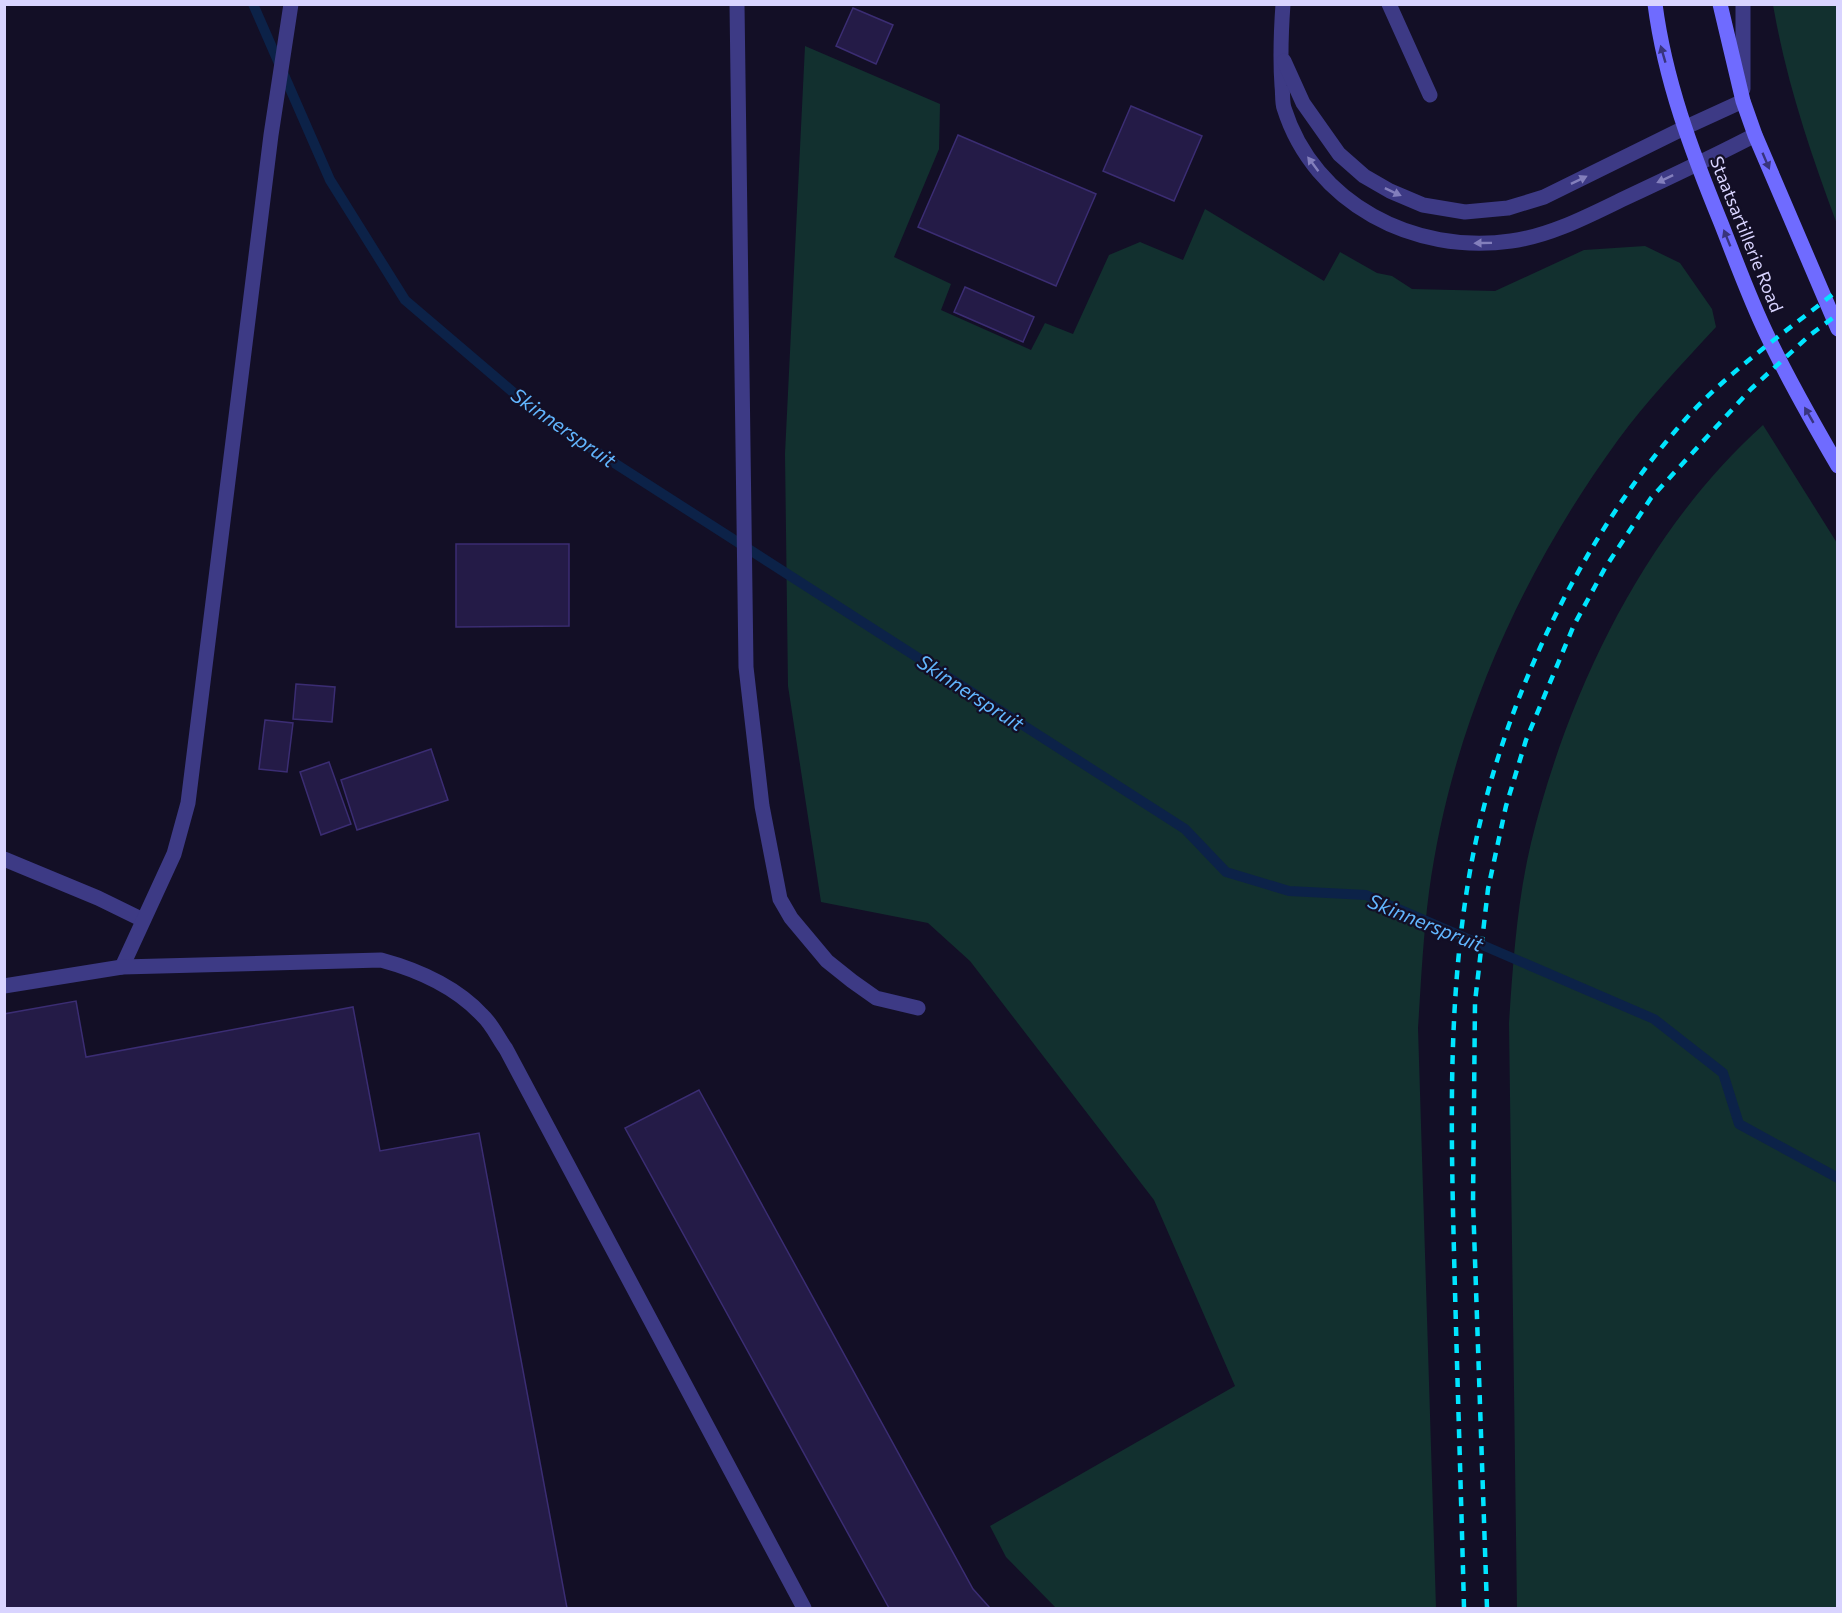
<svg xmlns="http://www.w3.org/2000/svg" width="1842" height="1613" font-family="Commissioner,sans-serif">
<rect width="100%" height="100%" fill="#130f26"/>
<g fill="#12302f">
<path d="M 1773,5 L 1837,5 L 1837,224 C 1810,152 1786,80 1773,5 Z"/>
<path d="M 805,46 L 940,104 L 939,149 L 894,257 L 951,284 L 941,310 L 1031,350 L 1045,323 L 1073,334 L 1109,255 L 1140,242 L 1183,260 L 1205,209 L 1324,281 L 1340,252 L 1377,273 L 1392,276 L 1412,289 L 1495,291 L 1584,250 L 1645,246 L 1680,263 L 1712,309 L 1716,327 C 1682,364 1647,400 1618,440 C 1521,573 1451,729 1429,892 C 1423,937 1421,983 1418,1028 L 1436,1608 L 1056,1608 L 1006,1557 L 990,1526 L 1235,1386 L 1154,1200 L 970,961 L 928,923 L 821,902 L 788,686 L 785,454 Z"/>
<path d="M 1763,425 L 1837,543 L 1837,1608 L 1517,1608 L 1509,1023 C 1513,963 1517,902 1531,843 C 1568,691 1645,531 1763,425 Z"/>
</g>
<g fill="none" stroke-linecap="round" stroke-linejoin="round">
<path stroke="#0c2248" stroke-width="10" d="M 253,4 L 330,180 L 405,300 L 541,416 L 1185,829 L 1226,872 L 1289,891 L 1366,895 L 1654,1019 L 1723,1073 L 1739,1124 L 1838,1178"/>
</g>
<g fill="#241b47" stroke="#3b2d73" stroke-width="1.5">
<path d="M 853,8 L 893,25 L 876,64 L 836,46 Z"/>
<path d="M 1131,106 L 1202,136 L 1174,201 L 1103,171 Z"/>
<path d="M 958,135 L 1096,194 L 1056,286 L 918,227 Z"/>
<path d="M 965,287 L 1034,317 L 1023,342 L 954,312 Z"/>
<path d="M 456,544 L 569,544 L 569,626 L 456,627 Z"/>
<path d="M 296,684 L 335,687 L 332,722 L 293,719 Z"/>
<path d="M 265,720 L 293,723 L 287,772 L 259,769 Z"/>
<path d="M 431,749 L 448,800 L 357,830 L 341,780 Z"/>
<path d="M 329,762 L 351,824 L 321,835 L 300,772 Z"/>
<path d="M 76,1001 L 86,1057 L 353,1007 L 380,1151 L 479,1133 L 567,1608 L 4,1608 L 4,1014 Z"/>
<path d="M 699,1090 L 973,1589 L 990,1608 L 889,1608 L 625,1128 Z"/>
</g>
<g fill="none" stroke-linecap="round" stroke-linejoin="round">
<g stroke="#3d3a85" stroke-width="15">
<path d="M 1389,4 L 1430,95"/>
<path d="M 1743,89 L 1743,4"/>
<path d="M 4,859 L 98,898 L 143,920"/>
<path d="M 122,967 L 174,854 L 188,803 L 271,135 L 291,4"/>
<path d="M 4,986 L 122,967 L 381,960 C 418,970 455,986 482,1015 C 492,1024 498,1038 506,1049 L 804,1608"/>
</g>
<g stroke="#3d3a85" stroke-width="15">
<path d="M 737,4 L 746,667 L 762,806 L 780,899 L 791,918 L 827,961 L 852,981 L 876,998 L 918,1008"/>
<path d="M 1283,4 C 1281,32 1280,58 1282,86 C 1283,93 1282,102 1284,108 C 1314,204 1415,255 1511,241 C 1549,236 1586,217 1621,200 C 1666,179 1711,158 1755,135"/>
<path d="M 1284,61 L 1303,103 L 1339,154 L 1364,176 L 1390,191 L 1423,205 L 1465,212 L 1508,208 L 1544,197 L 1684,128 L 1743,101"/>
</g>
<g stroke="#6f6bff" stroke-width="15">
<path d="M 1655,4 C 1665,81 1692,152 1721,223 C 1736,261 1750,300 1768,337 C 1789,381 1813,423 1838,466"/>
<path d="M 1720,4 L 1743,101 L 1755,135 L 1838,329"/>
</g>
<g stroke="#00e5ff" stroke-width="4.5" stroke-dasharray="9 8" stroke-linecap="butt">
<path d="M 1464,1608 C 1461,1490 1457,1371 1454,1253 C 1451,1130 1448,1005 1468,883 C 1494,721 1574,546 1683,422 C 1726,373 1787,331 1838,290"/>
<path d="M 1487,1608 L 1473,1202 L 1475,1002 L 1488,889 L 1506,806 L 1526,740 L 1574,625 L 1605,568 L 1651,498 L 1751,389 L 1810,335 L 1838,314"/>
</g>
</g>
<defs><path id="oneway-solid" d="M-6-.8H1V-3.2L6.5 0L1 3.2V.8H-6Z" transform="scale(1.5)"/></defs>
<g fill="#38347d">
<use href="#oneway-solid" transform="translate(1663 54) rotate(-106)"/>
<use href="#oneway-solid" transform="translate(1766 161) rotate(67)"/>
<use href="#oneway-solid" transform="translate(1727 238) rotate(-112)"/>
<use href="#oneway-solid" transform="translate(1809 415) rotate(-120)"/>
</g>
<g fill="#837fbc">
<use href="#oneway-solid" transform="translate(1313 164) rotate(-127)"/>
<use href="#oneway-solid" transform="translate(1665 179) rotate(155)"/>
<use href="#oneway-solid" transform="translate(1579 180) rotate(-26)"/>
<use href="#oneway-solid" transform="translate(1393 192) rotate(25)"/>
<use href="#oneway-solid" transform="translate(1483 243) rotate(179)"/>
</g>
<g text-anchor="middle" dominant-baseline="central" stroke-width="4.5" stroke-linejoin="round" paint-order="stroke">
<g font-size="18" fill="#d9d4ff" stroke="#130f26">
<text transform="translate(1747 234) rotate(68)">Staatsartillerie Road</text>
</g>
<g font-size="20" font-style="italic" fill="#62b6ff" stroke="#130f26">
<text transform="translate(564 427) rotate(35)">Skinnerspruit</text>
<text transform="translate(971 692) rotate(33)">Skinnerspruit</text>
<text transform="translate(1426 922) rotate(22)">Skinnerspruit</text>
</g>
</g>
<rect width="1842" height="1613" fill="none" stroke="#d9d4ff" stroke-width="12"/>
</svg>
